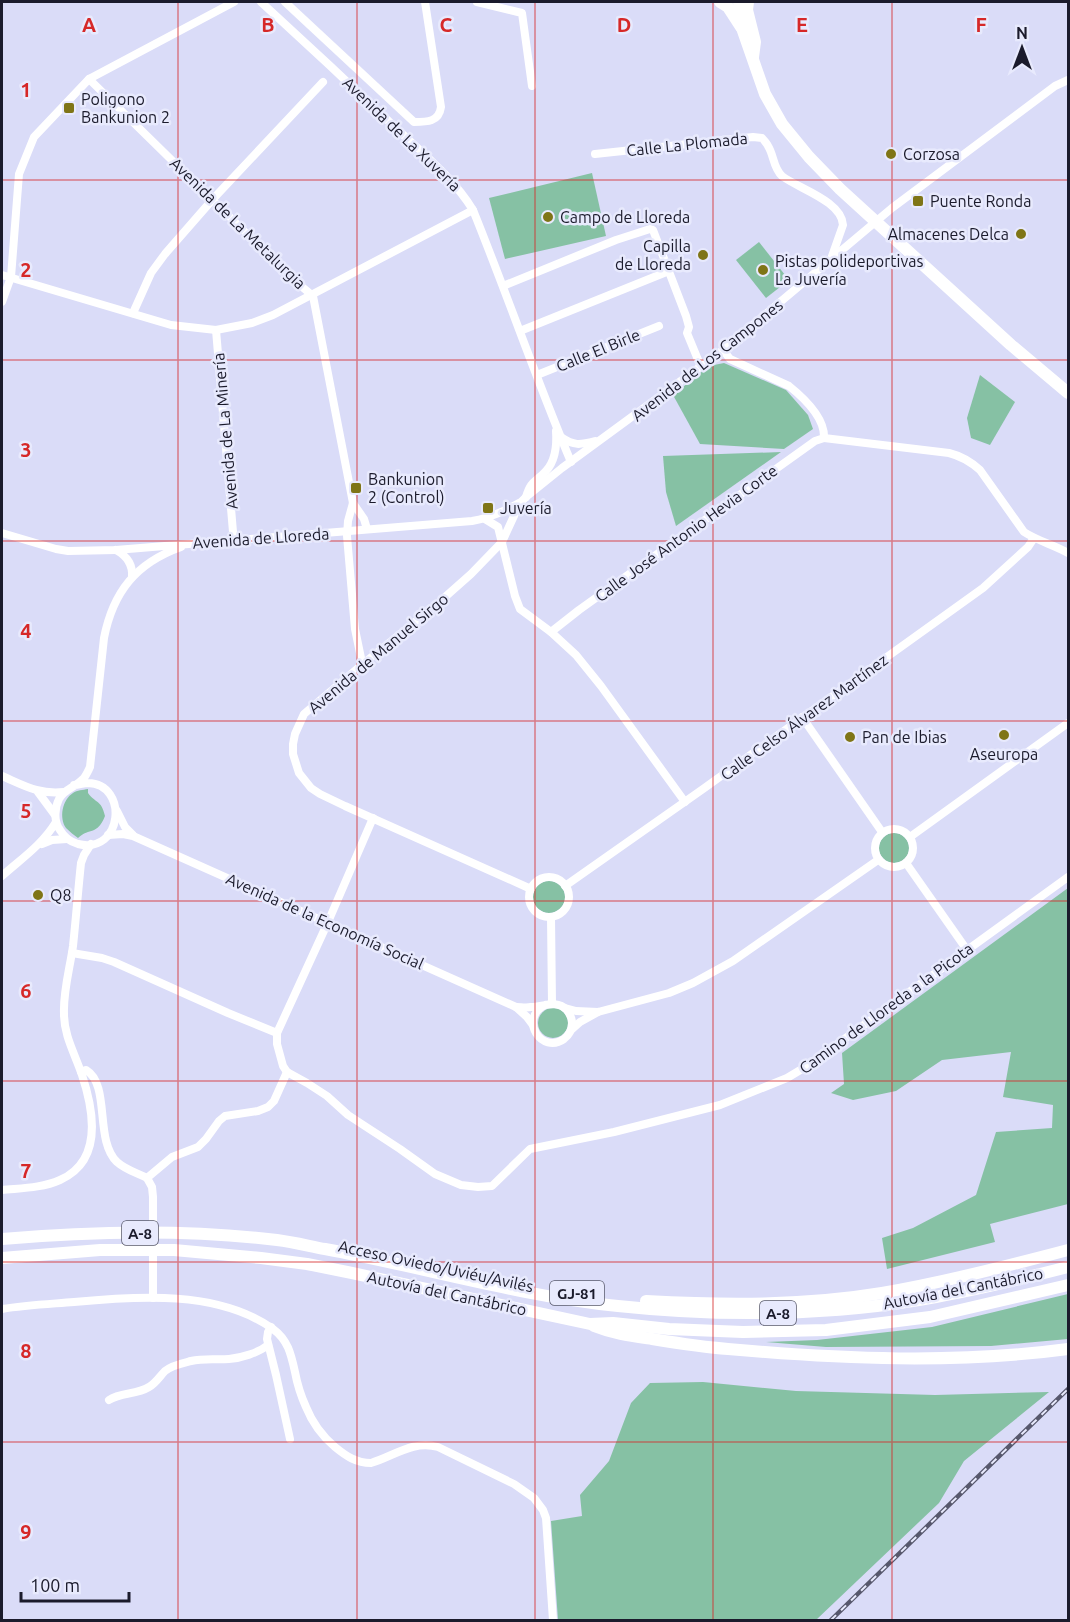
<svg xmlns="http://www.w3.org/2000/svg" width="1070" height="1622" font-family="Ubuntu,sans-serif">
<rect width="100%" height="100%" fill="#dadcf8"/>
<g fill="#86c1a4">
<path d="M 592,173 L 606,236 L 505,259 L 489,198 Z"/>
<path d="M 759,242 L 789,280 L 766,298 L 736,260 Z"/>
<path d="M 724,363 L 786,390 L 808,415 L 813,429 L 784,449 L 700,444 L 673,395 L 709,366 Z"/>
<path d="M 980,375 L 1015,402 L 990,445 L 971,438 L 967,418 Z"/>
<path d="M 781,452 L 676,526 L 666,492 L 663,456 Z"/>
<path d="M 88,789 L 88,793 C 96,804 101,799 105,816 C 97,836 90,827 78,838 C 74,835 70,832 66,828 C 59,818 62,800 73,793 C 77,790 83,790 88,789 Z"/>
<circle cx="894" cy="848" r="15"/>
<circle cx="549" cy="897" r="16"/>
<path d="M 1068,888 L 1068,1204 L 990,1224 L 995,1242 L 887,1269 L 882,1238 L 913,1228 L 976,1195 L 996,1132 L 1052,1128 L 1053,1105 L 1003,1097 L 1011,1052 L 942,1060 L 896,1091 L 853,1100 L 831,1093 L 844,1084 L 842,1053 Z"/>
<circle cx="553" cy="1023" r="15"/>
<path d="M 1068,1294 L 1068,1339 L 991,1346 L 826,1347 L 766,1342 L 817,1340 L 932,1327 Z"/>
<path d="M 703,1382 L 796,1391 L 935,1395 L 1049,1392 L 964,1461 L 939,1503 L 816,1620 L 558,1620 L 551,1521 L 582,1516 L 580,1495 L 609,1461 L 631,1403 L 650,1383 Z"/>
</g>
<g fill="none" stroke-linecap="round" stroke-linejoin="round">
<g stroke="#fff" stroke-width="8">
<path d="M 261,2 C 307,44 353,87 398,130 C 425,155 454,179 473,210 C 507,294 536,379 571,462"/>
<path d="M 285,2 L 414,122 C 427,122 439,122 441,107 L 425,2"/>
<path d="M 477,2 L 522,13 L 532,86"/>
<path d="M 89,79 L 295,281 L 313,296 L 353,503 L 348,521 L 347,536 L 355,629 L 361,658 L 364,663"/>
<path d="M 595,154 L 753,137 L 762,138 C 763,139 768,145 768,146 C 774,155 773,168 782,176 C 797,188 842,201 843,225 L 831,259"/>
<path d="M 2,275 L 171,325 L 216,330 L 252,323 L 273,315 L 473,210"/>
<path d="M 503,286 L 616,240 L 650,229 L 653,230 L 686,316 L 689,327 L 687,333 L 701,367"/>
<path d="M 2,302 L 11,277 L 19,174 L 34,137 L 89,79 L 234,2"/>
<path d="M 133,313 L 151,273 L 165,254 L 213,199 L 323,82"/>
<path d="M 216,330 L 233,532"/>
<path d="M 520,331 L 669,271"/>
<path d="M 723,350 L 730,359 L 789,386 C 804,398 825,418 824,438 L 949,453 C 961,456 970,461 980,470 L 1024,532 C 1038,541 1054,545 1068,553"/>
<path d="M 537,375 L 659,326"/>
<path d="M 561,437 C 574,446 580,445 595,441"/>
<path d="M 526,497 C 531,480 535,483 546,471 C 556,460 557,445 556,431"/>
<path d="M 353,503 L 364,519 L 367,529"/>
<path d="M 485,519 L 498,527 L 515,596 L 520,609 L 551,632 L 576,655 L 601,686 L 685,802"/>
<path d="M 2,533 L 56,549 L 68,551 L 116,550 L 472,521 C 490,518 503,512 519,503"/>
<path d="M 116,550 C 127,556 133,564 132,577"/>
<path d="M 551,632 L 579,610 L 815,441 L 824,438"/>
<path d="M 802,717 L 882,832"/>
<path d="M 2,776 C 23,785 39,795 64,792"/>
<path d="M 74,785 C 79,785 84,783 88,783 C 129,784 123,855 78,844 C 71,842 64,837 60,830 C 54,822 54,809 59,799 C 64,789 76,787 83,779 C 86,776 88,771 90,767 L 104,638 C 113,592 136,563 181,547"/>
<path d="M 38,792 L 55,815"/>
<path d="M 117,811 L 125,827 L 133,835"/>
<path d="M 373,818 L 328,922 L 277,1033 L 277,1044 L 283,1066 L 287,1072 L 307,1083 L 327,1096 L 348,1115 L 400,1149 L 435,1174 L 461,1185 L 478,1187 L 492,1186 L 530,1149 L 614,1132 L 720,1105 L 787,1078 L 807,1066 L 1068,877"/>
<circle cx="894" cy="848" r="19"/>
<path d="M 108,835 L 123,834 L 133,836 L 516,1007 L 527,1017 L 533,1025"/>
<path d="M 910,837 L 1068,723"/>
<path d="M 42,844 L 52,840 L 67,839"/>
<path d="M 906,863 L 967,950"/>
<path d="M 2,876 C 21,859 42,845 56,822"/>
<circle cx="549" cy="897" r="20"/>
<path d="M 565,886 L 703,789 L 983,588 L 1028,547 L 1034,538"/>
<path d="M 531,889 L 345,806 L 320,794 L 311,788 L 299,773 L 293,754 L 293,744 L 295,734 L 304,714 L 364,663 L 436,605 L 471,574 L 502,542 L 520,503 L 526,497 L 562,468 L 723,350 L 892,208 L 1055,86 L 1068,80"/>
<path d="M 551,917 L 552,1004"/>
<path d="M 72,953 L 102,958 L 114,962 L 228,1013 L 277,1033"/>
<path d="M 516,1007 C 521,1007 526,1008 531,1007 C 543,1007 556,999 567,1010 C 570,1014 572,1018 572,1023 C 572,1030 569,1035 564,1039 C 542,1055 518,1019 545,1005"/>
<path d="M 565,1008 L 576,1011 L 598,1012 L 669,993 L 693,983 L 733,961 L 878,860"/>
<path d="M 571,1030 L 580,1022 L 598,1012"/>
<path d="M 81,1072 L 86,1070 C 111,1085 94,1140 117,1162 C 126,1170 137,1173 147,1178 L 152,1187 L 153,1197 L 153,1298"/>
<path d="M 147,1178 L 172,1157 L 198,1147 L 206,1139 L 219,1121 L 225,1116 L 258,1111 L 268,1107 L 274,1101 L 287,1072"/>
<path d="M 2,1190 C 21,1188 42,1188 60,1180 C 103,1161 94,1111 82,1075 C 75,1054 64,1036 64,1014 C 63,991 70,968 73,946 C 76,918 78,891 81,863 L 84,855 L 91,844"/>
<path d="M 2,1309 C 26,1305 50,1304 74,1302 C 137,1296 219,1290 273,1329 C 288,1340 291,1354 295,1372 C 297,1383 301,1396 306,1407 C 312,1422 322,1436 335,1447 C 346,1456 356,1463 371,1463 C 394,1456 413,1440 438,1447 L 514,1484 L 534,1498 L 543,1510 L 546,1518 L 553,1620"/>
<path d="M 271,1327 L 268,1332 L 267,1339 L 276,1375 L 290,1439"/>
<path d="M 109,1400 C 121,1392 136,1395 149,1387 C 156,1383 160,1376 165,1371 C 172,1365 183,1363 191,1361 C 204,1358 216,1360 229,1359 C 241,1358 258,1353 268,1345"/>
</g>
<g stroke="#fff" stroke-width="12">
<path d="M 720,2 L 728,7 L 741,27"/>
<path d="M 739,2 L 742,28 L 765,94 L 782,124 L 809,157 L 840,189 L 1011,345 L 1068,393"/>
<path d="M 748,2 L 747,10 L 755,42 L 753,57"/>
<path d="M 2,1239 C 93,1231 186,1229 277,1240 C 293,1242 309,1246 325,1249 C 423,1267 519,1296 618,1306 C 721,1317 834,1316 936,1297 C 981,1289 1025,1278 1068,1267"/>
<path d="M 2,1258 L 100,1250 L 174,1250 L 261,1258 L 307,1264 L 352,1273 L 590,1324 L 613,1323 L 669,1329 L 743,1332 L 826,1330 L 930,1317 L 1068,1285"/>
<path d="M 646,1301 C 724,1305 804,1306 882,1293 C 945,1282 1007,1266 1068,1250"/>
<path d="M 594,1326 C 614,1334 631,1336 652,1339 C 677,1343 702,1347 728,1349 C 841,1359 956,1364 1068,1349"/>
</g>
<g stroke="#57586d" stroke-width="4.5">
<path id="rail" d="M 831,1620 L 1068,1389"/>
</g>
<use href="#rail" stroke="#e8eafd" stroke-width="2" stroke-dasharray="7" stroke-linecap="butt"/>
</g>
<path fill="none" stroke="#d62828" stroke-width="1.5" stroke-opacity="0.55" d="M 178,2 L 178,1620M 357,2 L 357,1620M 535,2 L 535,1620M 713,2 L 713,1620M 892,2 L 892,1620M 2,180 L 1068,180M 2,360 L 1068,360M 2,541 L 1068,541M 2,721 L 1068,721M 2,901 L 1068,901M 2,1081 L 1068,1081M 2,1262 L 1068,1262M 2,1442 L 1068,1442"/>
<g fill="#7f7517" stroke="#e8eafd" stroke-width="2">
<rect x="63" y="102" width="12" height="12" rx="3"/>
<circle cx="891" cy="154" r="6"/>
<rect x="912" y="195" width="12" height="12" rx="3"/>
<circle cx="548" cy="217" r="6"/>
<circle cx="1021" cy="234" r="6"/>
<circle cx="703" cy="255" r="6"/>
<circle cx="763" cy="270" r="6"/>
<rect x="350" y="482" width="12" height="12" rx="3"/>
<rect x="482" y="502" width="12" height="12" rx="3"/>
<circle cx="1004" cy="735" r="6"/>
<circle cx="850" cy="737" r="6"/>
<circle cx="38" cy="895" r="6"/>
</g>
<g text-anchor="middle" dominant-baseline="central" stroke-width="5" stroke-linejoin="round" paint-order="stroke">
<g fill="#e8eafd" stroke="#58596b" stroke-width="1.5">
<rect x="122" y="1221" width="36" height="24" rx="4.5"/>
<rect x="550" y="1281" width="54" height="24" rx="4.5"/>
<rect x="760" y="1301" width="36" height="24" rx="4.5"/>
</g>
<g font-size="15" font-weight="bold" fill="#1b1b2c">
<text x="140" y="1233">A-8</text>
<text x="577" y="1293">GJ-81</text>
<text x="778" y="1313">A-8</text>
</g>
<g font-size="16" fill="#1b1b2c" stroke="#e8eafd" text-anchor="start">
<text x="81" y="99">Poligono<tspan x="81" dy="18">Bankunion 2</tspan></text>
<text x="903" y="154">Corzosa</text>
<text x="930" y="201">Puente Ronda</text>
<text x="560" y="217">Campo de Lloreda</text>
<text x="1009" y="234" text-anchor="end">Almacenes Delca</text>
<text x="691" y="246" text-anchor="end">Capilla<tspan x="691" dy="18">de Lloreda</tspan></text>
<text x="775" y="261">Pistas polideportivas<tspan x="775" dy="18">La Juvería</tspan></text>
<text x="368" y="479">Bankunion<tspan x="368" dy="18">2 (Control)</tspan></text>
<text x="500" y="508">Juvería</text>
<text x="862" y="737">Pan de Ibias</text>
<text x="1004" y="754" text-anchor="middle">Aseuropa</text>
<text x="50" y="895">Q8</text>
</g>
<g font-size="16" fill="#1b1b2c" stroke="#e8eafd">
<text transform="translate(402 134) rotate(44)">Avenida de La Xuvería</text>
<text transform="translate(687 144) rotate(-6)">Calle La Plomada</text>
<text transform="translate(238 223) rotate(44)">Avenida de La Metalurgia</text>
<text transform="translate(598 350) rotate(-22)">Calle El Birle</text>
<text transform="translate(707 360) rotate(-38)">Avenida de Los Campones</text>
<text transform="translate(225 431) rotate(-95)">Avenida de La Minería</text>
<text transform="translate(686 533) rotate(-36)">Calle José Antonio Hevia Corte</text>
<text transform="translate(261 538) rotate(-4)">Avenida de Lloreda</text>
<text transform="translate(378 653) rotate(-40)">Avenida de Manuel Sirgo</text>
<text transform="translate(804 717) rotate(-36)">Calle Celso Álvarez Martínez</text>
<text transform="translate(325 921) rotate(24)">Avenida de la Economía Social</text>
<text transform="translate(886 1008) rotate(-36)">Camino de Lloreda a la Picota</text>
<text transform="translate(436 1266) rotate(12)">Acceso Oviedo/Uviéu/Avilés</text>
<text transform="translate(963 1288) rotate(-11)">Autovía del Cantábrico</text>
<text transform="translate(447 1293) rotate(12)">Autovía del Cantábrico</text>
</g>
</g>
<g font-size="20" text-anchor="middle" font-weight="bold" fill="#d62828" stroke="#e8eafd" stroke-width="5" stroke-linejoin="round" paint-order="stroke">
<text x="89" y="32">A</text>
<text x="268" y="32">B</text>
<text x="446" y="32">C</text>
<text x="624" y="32">D</text>
<text x="802" y="32">E</text>
<text x="981" y="32">F</text>
<text x="26" y="97">1</text>
<text x="26" y="277">2</text>
<text x="26" y="457">3</text>
<text x="26" y="638">4</text>
<text x="26" y="818">5</text>
<text x="26" y="998">6</text>
<text x="26" y="1178">7</text>
<text x="26" y="1358">8</text>
<text x="26" y="1539">9</text>
</g>
<rect width="1070" height="1622" fill="none" stroke="#1b1b2c" stroke-width="6"/>
<g transform="translate(1022 48)" stroke="#e8eafd" stroke-width="4.5" paint-order="stroke">
<path d="M0-4.5L10 22L0 15L-10 22Z" fill="#1b1b2c"/>
<text y="-9" font-size="16" font-weight="bold" text-anchor="middle" fill="#1b1b2c">N</text>
</g>
<path d="M21 1592v9h108v-9" fill="none" stroke="#1b1b2c" stroke-width="3"/>
<text x="30" y="1592" font-size="18" fill="#1b1b2c" stroke="#e8eafd" stroke-width="4.5" paint-order="stroke">100 m</text>
</svg>
